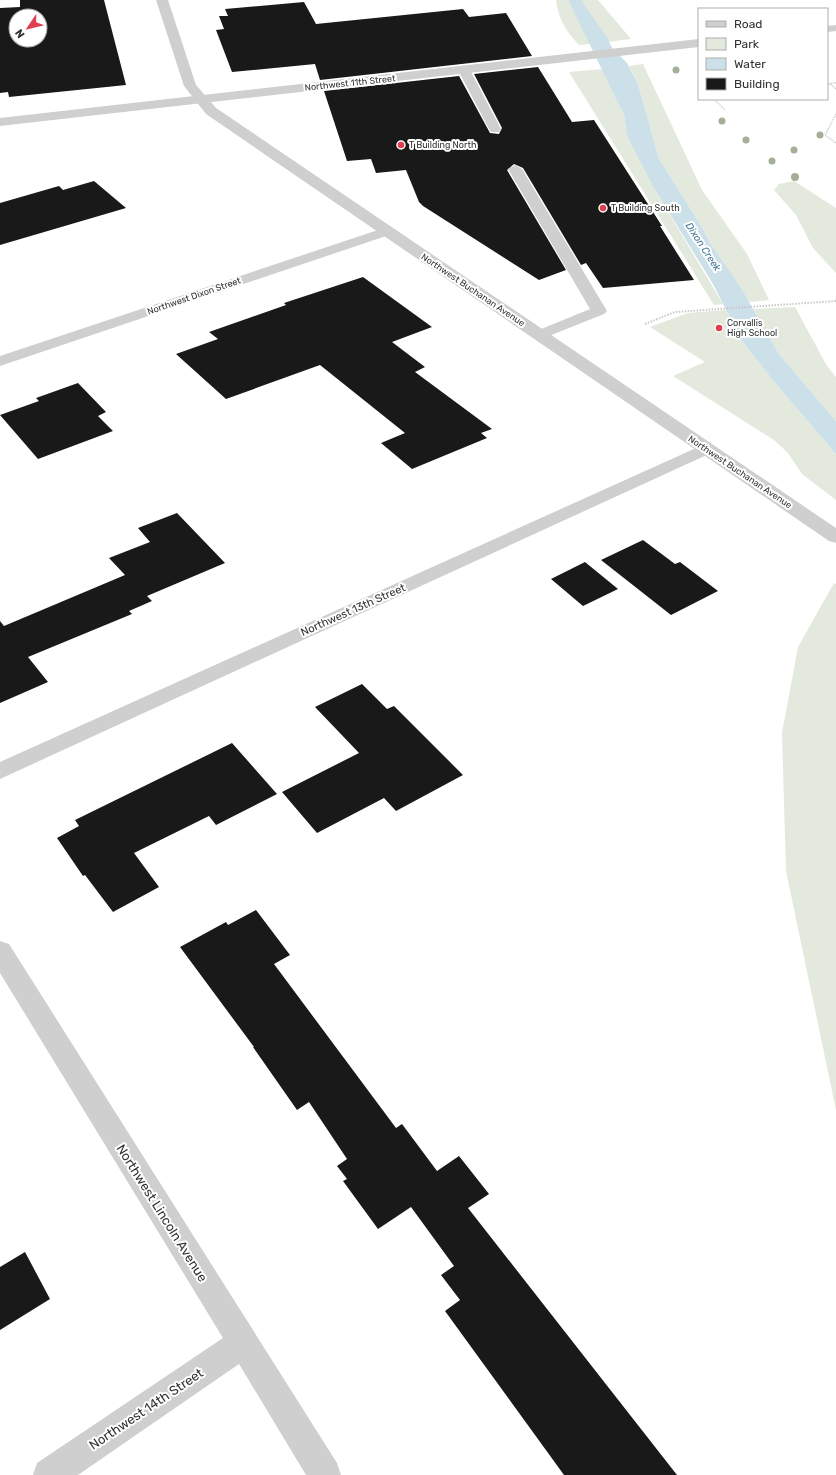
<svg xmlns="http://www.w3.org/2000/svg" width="836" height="1475" font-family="Rubik,sans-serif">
<rect width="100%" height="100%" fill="#fff"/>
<g fill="#e3e9dc">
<path d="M 556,0 L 568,0 L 590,44 L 579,45 C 565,30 559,20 556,0 Z"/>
<path d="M 582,0 L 598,0 L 631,39 L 607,42 L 598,33 Z"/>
<path d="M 643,64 L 702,190 L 747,254 L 769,300 L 749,302 L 710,243 L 700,224 L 659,159 L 638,84 L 629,66 Z"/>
<path d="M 603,69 L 624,115 L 627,136 L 652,185 L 723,304 L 714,305 L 569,72 Z"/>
<path d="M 794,181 L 836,208 L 836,273 L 813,248 L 796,215 L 774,190 L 779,184 Z"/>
<path d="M 795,307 L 827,366 L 836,377 L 836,421 L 779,354 L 753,309 Z"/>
<path d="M 726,310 L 742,341 L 775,383 L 836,454 L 836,500 L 802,474 L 788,453 L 774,440 L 673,376 L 705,362 L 650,327 L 688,313 Z"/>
<path d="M 834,583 L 836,584 L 836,1110 L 786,871 L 782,733 L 798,647 Z"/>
</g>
<path fill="#cce0ea" d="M 568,0 L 582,0 L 598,33 L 627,63 L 638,84 L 659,159 L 700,224 L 710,243 L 741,288 L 779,354 L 836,421 L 836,454 L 775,383 L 742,341 L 713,284 L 652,185 L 627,136 L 624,115 Z"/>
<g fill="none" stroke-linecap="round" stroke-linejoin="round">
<path fill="#cce0ea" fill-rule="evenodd" d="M 573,0 L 581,0 L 608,39 L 614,53 L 613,55 L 607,55 L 600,39 Z"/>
</g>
<g fill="#191919" fill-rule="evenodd">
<path d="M 20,0 L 104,0 L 126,85 L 9,97 L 8,92 L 0,93 L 0,8 L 20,7 ZM 16,16 L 40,16 L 40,40 L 16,40 Z"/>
<path d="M 304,2 L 316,24 L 463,9 L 469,17 L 506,13 L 532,56 L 320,80 L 315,64 L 232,72 L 216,30 L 224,29 L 219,16 L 228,16 L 225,9 Z"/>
<path d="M 538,67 L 572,122 L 594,120 L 662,226 L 660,226 L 694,280 L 603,288 L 586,263 L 581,265 L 523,168 L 514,164 L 507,170 L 566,270 L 539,280 L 423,206 L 419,202 L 406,170 L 376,173 L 371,159 L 347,161 L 324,91 L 459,76 L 490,133 L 499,134 L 502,128 L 474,74 Z"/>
<path d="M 94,181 L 126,208 L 0,245 L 0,203 L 59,186 L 63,190 Z"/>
<path d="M 363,277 L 432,327 L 392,342 L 425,367 L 415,372 L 492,429 L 481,433 L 487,438 L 412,469 L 381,443 L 405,433 L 320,365 L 226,399 L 176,354 L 218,339 L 209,332 L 286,305 L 284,303 Z"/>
<path d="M 78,383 L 106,412 L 98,416 L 113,431 L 38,459 L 0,415 L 39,401 L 36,398 Z"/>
<path d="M 177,513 L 225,563 L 147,596 L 152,601 L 129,611 L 132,614 L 28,657 L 48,682 L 0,703 L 0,621 L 4,626 L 125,575 L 109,558 L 150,542 L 138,528 Z"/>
<path d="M 643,540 L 675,564 L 680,562 L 718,591 L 671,615 L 601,560 Z"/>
<path d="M 585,562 L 618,589 L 583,606 L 551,579 Z"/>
<path d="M 362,684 L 387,709 L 394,706 L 463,775 L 396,811 L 384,798 L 317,833 L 282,792 L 359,753 L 315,707 Z"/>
<path d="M 232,743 L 277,794 L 216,825 L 209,816 L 134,853 L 159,887 L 113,912 L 85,875 L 83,876 L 57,838 L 79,826 L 75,820 Z"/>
<path d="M 256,910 L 290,955 L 274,964 L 396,1128 L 402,1124 L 437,1171 L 459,1156 L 489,1194 L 468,1208 L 677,1475 L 564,1475 L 445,1311 L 460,1300 L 441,1275 L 454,1266 L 411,1207 L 378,1229 L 343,1181 L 347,1179 L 337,1166 L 347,1159 L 309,1102 L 297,1110 L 253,1047 L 254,1047 L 180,947 L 226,922 L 228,925 Z"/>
<path d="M 25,1252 L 50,1299 L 0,1330 L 0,1267 Z"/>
</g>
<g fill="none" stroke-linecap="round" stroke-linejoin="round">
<g stroke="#c9c9c9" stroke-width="1.5" stroke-dasharray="1 1" stroke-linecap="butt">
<path d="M 829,83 L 836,89"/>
<path d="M 827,84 L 836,83"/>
<path d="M 714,99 L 725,110"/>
<path d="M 836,114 L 825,135 L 836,143"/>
</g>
<path stroke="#c9c9c9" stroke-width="2" stroke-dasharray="1.5 1.5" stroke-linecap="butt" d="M 645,324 L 675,312 L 836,301"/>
<g fill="#cfcfcf" fill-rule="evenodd">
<path d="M 464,67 L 470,70 L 501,129 L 499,132 L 491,132 L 489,129 L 458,70 Z"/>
<path d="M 515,165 L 522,169 L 607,311 L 604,314 L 539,340 L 534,338 L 531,335 L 534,332 L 590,309 L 508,169 Z"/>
</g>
<g fill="#cfcfcf" fill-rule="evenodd">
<path d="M 836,25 L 836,31 L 827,32 L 827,26 Z"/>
<path d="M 699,39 L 699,47 L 0,126 L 0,118 Z"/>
<path d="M 387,227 L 392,228 L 394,231 L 392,234 L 0,366 L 0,356 Z"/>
<path d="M 705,444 L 711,445 L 714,449 L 711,453 L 0,779 L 0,762 Z"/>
<path d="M 0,941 L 9,944 L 337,1463 L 341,1475 L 306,1475 L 239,1364 L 78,1475 L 33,1475 L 37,1463 L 223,1338 L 0,973 Z"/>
</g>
<path fill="#cfcfcf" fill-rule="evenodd" d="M 156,0 L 168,0 L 196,85 L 216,108 L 836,528 L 836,543 L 829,541 L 206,114 L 184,86 Z"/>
</g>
<g fill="#a3af96">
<circle cx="676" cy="70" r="3.5"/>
<circle cx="722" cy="121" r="3.5"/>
<circle cx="820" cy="135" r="3.5"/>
<circle cx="746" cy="140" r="3.5"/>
<circle cx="794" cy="150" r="3.5"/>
<circle cx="772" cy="161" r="3.5"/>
<circle cx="795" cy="177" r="4"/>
</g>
<g fill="#df3f50" stroke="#fff" stroke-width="1.5">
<circle cx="401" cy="145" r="4"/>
<circle cx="603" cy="208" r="4"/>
<circle cx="719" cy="328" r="4"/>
</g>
<g text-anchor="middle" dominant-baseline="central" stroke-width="4" stroke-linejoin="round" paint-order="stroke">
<g font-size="9" fill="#323232" stroke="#fff">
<text transform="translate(350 83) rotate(-6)">Northwest 11th Street</text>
<text transform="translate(473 290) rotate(34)">Northwest Buchanan Avenue</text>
<text transform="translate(194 296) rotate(-19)">Northwest Dixon Street</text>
<text transform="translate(740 472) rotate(34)">Northwest Buchanan Avenue</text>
</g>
<g font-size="9" fill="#323232" stroke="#fff" text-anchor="start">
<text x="409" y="145">T Building North</text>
<text x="611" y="208">T Building South</text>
<text x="727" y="323">Corvallis<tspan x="727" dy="10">High School</tspan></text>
</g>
<g font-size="10" font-style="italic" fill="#427693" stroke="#fff">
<text transform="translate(703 247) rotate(57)">Dixon Creek</text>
</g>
<g font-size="11" fill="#323232" stroke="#fff">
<text transform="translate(353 610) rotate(-24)">Northwest 13th Street</text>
</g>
<g font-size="13" fill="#323232" stroke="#fff">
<text transform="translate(162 1213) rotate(58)">Northwest Lincoln Avenue</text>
<text transform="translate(146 1409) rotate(-34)">Northwest 14th Street</text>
</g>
</g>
<rect x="698" y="8" width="130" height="92" fill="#ffffff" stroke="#adadad"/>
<rect x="706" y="21" width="20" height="6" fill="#cfcfcf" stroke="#adadad"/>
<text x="734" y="28" font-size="12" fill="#323232">Road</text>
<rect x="706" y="38" width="20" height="12" fill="#e3e9dc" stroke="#adadad"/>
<text x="734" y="48" font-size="12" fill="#323232">Park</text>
<rect x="706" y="58" width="20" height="12" fill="#cce0ea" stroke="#adadad"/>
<text x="734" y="68" font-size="12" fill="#323232">Water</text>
<rect x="706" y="78" width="20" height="12" fill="#191919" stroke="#adadad"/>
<text x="734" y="88" font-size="12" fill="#323232">Building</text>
<g transform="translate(28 28) rotate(235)"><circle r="19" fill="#ffffff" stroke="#adadad"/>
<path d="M0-3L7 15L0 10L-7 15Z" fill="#df3f50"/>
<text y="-6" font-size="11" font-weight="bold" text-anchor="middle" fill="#323232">N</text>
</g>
</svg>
